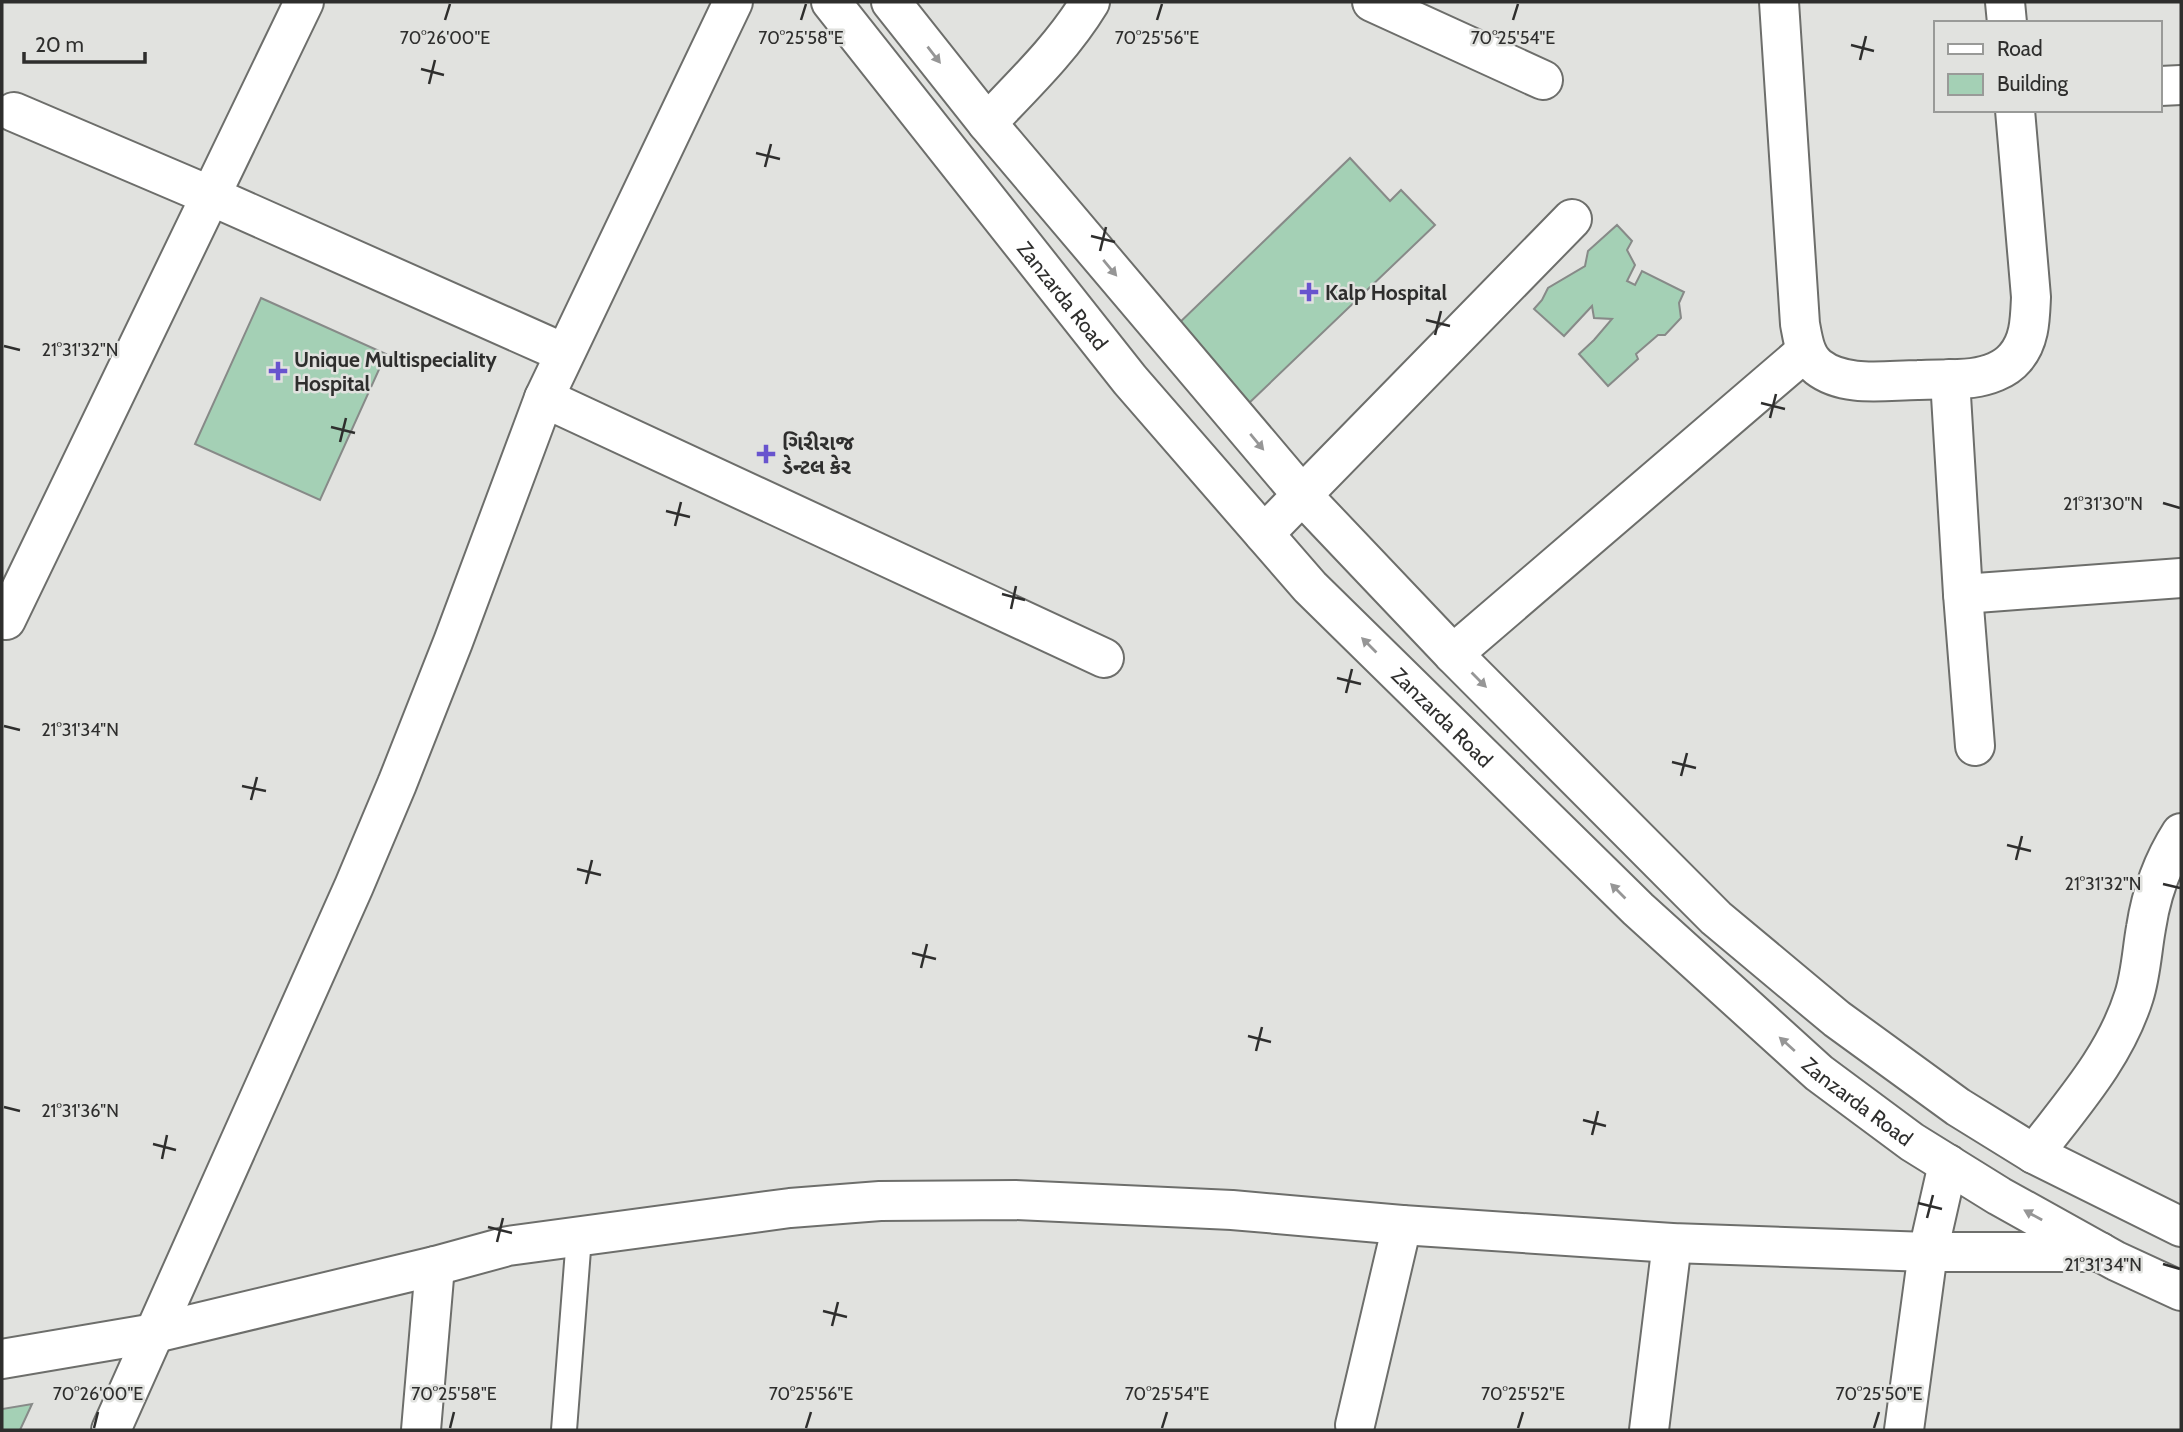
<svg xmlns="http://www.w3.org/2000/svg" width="2183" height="1432" font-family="Cabin,'Noto Sans Gujarati',sans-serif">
<rect width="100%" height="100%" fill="#e1e2df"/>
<g fill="#a4d0b5" stroke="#878a88" stroke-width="2">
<path d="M 1350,158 L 1390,201 L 1401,190 L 1435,225 L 1248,404 L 1175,327 Z"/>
<path d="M 1617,225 L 1632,241 L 1627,250 L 1635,265 L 1627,281 L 1635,285 L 1642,271 L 1684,292 L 1679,303 L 1681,318 L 1665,335 L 1658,335 L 1636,354 L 1638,359 L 1608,386 L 1579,354 L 1594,340 L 1612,319 L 1594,318 L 1592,306 L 1564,336 L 1534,309 L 1542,300 L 1548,288 L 1585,266 L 1588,251 Z"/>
<path d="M 261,298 L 386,354 L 320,500 L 195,444 Z"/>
<path d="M 32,1404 L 20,1430 L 2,1430 L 2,1409 Z"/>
</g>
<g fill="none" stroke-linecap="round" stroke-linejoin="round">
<g stroke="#6d6e6b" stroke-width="28">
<path id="lane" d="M 564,1430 L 579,1237"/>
</g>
<g stroke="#6d6e6b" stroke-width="42">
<g id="street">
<path d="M 1372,2 L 1543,80"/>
<path d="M 1779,2 L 1800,324 C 1803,340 1805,357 1818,367 C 1845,388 1887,380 1918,380 C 1936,379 1954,380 1972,378 C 1987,376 2005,370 2015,358 C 2030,341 2030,319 2031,297 L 2015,110"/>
<path d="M 2005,2 L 2007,23"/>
<path d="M 2160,86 L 2181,85"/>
<path d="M 14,112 L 211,196 L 564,353"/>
<path d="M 987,123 C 1024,84 1062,48 1090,2"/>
<path d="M 1950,379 L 1963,594 L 1975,746"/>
<path d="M 544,398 L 1104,658"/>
<path d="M 1264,534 L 1572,219"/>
<path d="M 1963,594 L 2181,578"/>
<path d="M 6,620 L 304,2"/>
<path d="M 1453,654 L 1806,351"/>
<path d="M 2034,1154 C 2072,1104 2115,1057 2134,996 C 2141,974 2142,950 2146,928 C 2151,895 2163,861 2181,833"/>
<path d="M 1355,1425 L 1402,1225"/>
<path d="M 421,1430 L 435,1266"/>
<path d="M 1649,1430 L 1672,1243"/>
<path d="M 1904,1430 L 1928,1252 L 1948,1164"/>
</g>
</g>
<g stroke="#6d6e6b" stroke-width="42">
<g id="secondary">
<path id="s1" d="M 831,2 L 1130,380 L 1310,587 L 1638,909 L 1819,1073 L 1912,1142 L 1999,1196 L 2116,1261 L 2181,1291"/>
<path d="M 891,2 L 987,123 L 1302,495 L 1453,654 L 1716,918 L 1837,1019 L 1958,1107 L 2034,1154 L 2181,1227"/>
<path d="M 2,1359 L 155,1333 L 435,1266 L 508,1246 L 790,1208 L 880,1201 L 1015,1200 L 1232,1210 L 1402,1225 L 1672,1243 L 1928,1252 L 2100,1252"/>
</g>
</g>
<g stroke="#6d6e6b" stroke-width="42">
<path id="primary" d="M 111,1430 L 354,886 L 397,784 L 453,642 L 544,398 L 733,2"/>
</g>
<use href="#lane" stroke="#fff" stroke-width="24"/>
<use href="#street" stroke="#fff" stroke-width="38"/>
<use href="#secondary" stroke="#fff" stroke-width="38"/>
<use href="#primary" stroke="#fff" stroke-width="38"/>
</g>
<defs><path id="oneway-solid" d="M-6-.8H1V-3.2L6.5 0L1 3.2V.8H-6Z" transform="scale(1.75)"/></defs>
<g fill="#969696">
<use href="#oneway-solid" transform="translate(934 55) rotate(52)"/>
<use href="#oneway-solid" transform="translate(1110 268) rotate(50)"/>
<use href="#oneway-solid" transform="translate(1257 442) rotate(50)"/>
<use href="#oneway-solid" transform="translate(1369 645) rotate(-135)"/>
<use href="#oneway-solid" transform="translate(1479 680) rotate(45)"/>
<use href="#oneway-solid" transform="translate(1618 891) rotate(-135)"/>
<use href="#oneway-solid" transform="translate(1787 1044) rotate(-138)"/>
<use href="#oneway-solid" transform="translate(2033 1215) rotate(-151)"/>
</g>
<path fill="none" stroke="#2e2e2d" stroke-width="2.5" d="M 445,20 L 450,4M 801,20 L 806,4M 1157,20 L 1162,4M 1513,20 L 1518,4M 1851,45 L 1874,51M 1860,60 L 1866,36M 421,69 L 444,75M 429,84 L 435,60M 756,153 L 780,159M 765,167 L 771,144M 1091,236 L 1115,242M 1100,251 L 1106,227M 1426,320 L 1450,326M 1435,335 L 1441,311M 4,346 L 20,350M 1761,403 L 1785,409M 1770,418 L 1776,394M 331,427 L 355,433M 340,442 L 346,418M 2163,503 L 2180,508M 666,511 L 690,517M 675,526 L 681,502M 1002,594 L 1025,600M 1011,609 L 1016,586M 1337,678 L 1361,684M 1346,693 L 1352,669M 4,726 L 20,730M 1672,762 L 1696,768M 1681,776 L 1687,753M 242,786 L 266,791M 251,800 L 257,777M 2007,845 L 2031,851M 2016,860 L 2022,836M 577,869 L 601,875M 586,884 L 592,860M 2163,884 L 2180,888M 912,953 L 936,959M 921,968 L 927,944M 1248,1036 L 1271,1042M 1256,1051 L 1262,1027M 4,1107 L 20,1111M 1583,1120 L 1606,1126M 1592,1135 L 1598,1111M 153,1144 L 176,1150M 162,1159 L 167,1135M 1918,1203 L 1942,1209M 1927,1218 L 1933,1195M 488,1227 L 512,1233M 497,1242 L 503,1218M 2163,1264 L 2180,1269M 823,1311 L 847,1317M 832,1326 L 838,1302M 94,1428 L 98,1412M 450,1428 L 454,1412M 806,1428 L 811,1412M 1162,1428 L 1167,1412M 1518,1428 L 1523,1412M 1874,1428 L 1879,1412"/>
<g fill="#6854ce" stroke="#e1e2df" stroke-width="2.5">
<path d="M1305.5 281.5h7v7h7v7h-7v7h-7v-7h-7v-7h7z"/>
<path d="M274.5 360.5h7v7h7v7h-7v7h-7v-7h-7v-7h7z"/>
<path d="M762.5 443.5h7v7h7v7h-7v7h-7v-7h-7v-7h7z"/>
</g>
<g text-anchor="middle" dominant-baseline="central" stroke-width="5" stroke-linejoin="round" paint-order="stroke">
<g font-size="21" font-weight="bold" fill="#2e2e2d" stroke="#e1e2df" text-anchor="start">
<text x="1325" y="292">Kalp Hospital</text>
<text x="294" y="359">Unique Multispeciality<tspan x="294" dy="24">Hospital</tspan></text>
<text x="782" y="442">ગિરીરાજ<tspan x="782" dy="24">ડેન્ટલ કેર</tspan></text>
</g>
<g font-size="21" fill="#2e2e2d" stroke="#e1e2df">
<text stroke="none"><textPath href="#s1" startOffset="374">Zanzarda Road</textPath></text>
<text stroke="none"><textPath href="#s1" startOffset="942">Zanzarda Road</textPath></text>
<text stroke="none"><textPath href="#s1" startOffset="1508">Zanzarda Road</textPath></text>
</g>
</g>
<g font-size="18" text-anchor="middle" fill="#2e2e2d" stroke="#e1e2df" stroke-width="5" stroke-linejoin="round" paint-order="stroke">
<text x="445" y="44">70°26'00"E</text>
<text x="801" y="44">70°25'58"E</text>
<text x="1157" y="44">70°25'56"E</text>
<text x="1513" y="44">70°25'54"E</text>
<text x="80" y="356">21°31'32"N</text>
<text x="2103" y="510">21°31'30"N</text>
<text x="80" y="736">21°31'34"N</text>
<text x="2103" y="890">21°31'32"N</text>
<text x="80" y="1117">21°31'36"N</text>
<text x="2103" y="1271">21°31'34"N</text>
<text x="98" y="1400">70°26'00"E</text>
<text x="454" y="1400">70°25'58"E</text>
<text x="811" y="1400">70°25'56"E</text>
<text x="1167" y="1400">70°25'54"E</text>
<text x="1523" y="1400">70°25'52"E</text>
<text x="1879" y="1400">70°25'50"E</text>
</g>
<rect width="2183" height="1432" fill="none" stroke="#2e2e2d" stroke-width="7"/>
<rect x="1934" y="21" width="228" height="91" fill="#e1e2df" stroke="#999a98" stroke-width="2"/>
<rect x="1948" y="44" width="35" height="10" fill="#ffffff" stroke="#999a98" stroke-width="2"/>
<text x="1997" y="56" font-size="21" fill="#2e2e2d">Road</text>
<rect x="1948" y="74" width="35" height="21" fill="#a4d0b5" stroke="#999a98" stroke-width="2"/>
<text x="1997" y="91" font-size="21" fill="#2e2e2d">Building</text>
<path d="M24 52v10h121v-10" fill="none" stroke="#2e2e2d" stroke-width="3.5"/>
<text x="35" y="52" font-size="21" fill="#2e2e2d" stroke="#e1e2df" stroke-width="5" paint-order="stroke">20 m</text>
</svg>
